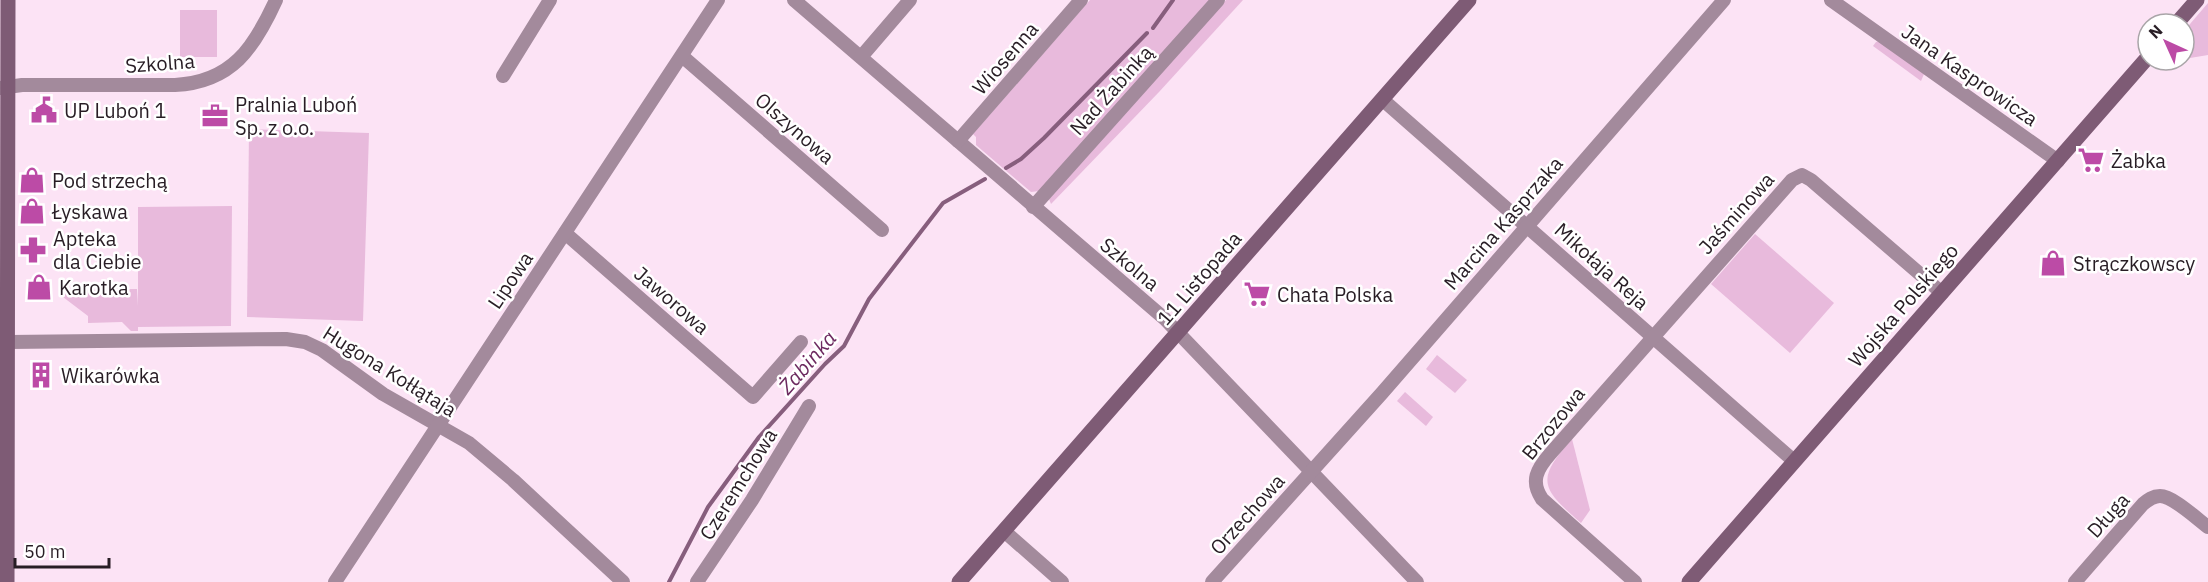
<svg xmlns="http://www.w3.org/2000/svg" width="2208" height="582" font-family="'IBM Plex Sans',sans-serif">
<rect width="100%" height="100%" fill="#fce3f5"/>
<g fill="#e8badc">
<path d="M 1090,0 L 1212,0 L 1039,191 L 1031,192 L 976,145 L 976,137 L 973,134 Z"/>
<path d="M 1226,0 L 1243,0 L 1159,92 L 1051,204 L 1049,199 Z"/>
<path d="M 2208,3 L 2208,55 L 2184,59 L 2184,31 Z"/>
<rect x="180" y="10" width="37" height="47"/>
<path d="M 1879,41 L 1924,74 L 1921,81 L 1873,46 L 1876,42 Z"/>
<path d="M 249,129 L 369,133 L 363,321 L 247,317 Z"/>
<path d="M 232,206 L 231,326 L 138,327 L 138,331 L 131,331 L 122,322 L 88,323 L 88,316 L 59,294 L 59,290 L 137,289 L 138,306 L 138,207 Z"/>
<path d="M 1755,234 L 1834,303 L 1790,353 L 1711,284 Z"/>
<path d="M 1437,355 L 1467,380 L 1455,393 L 1426,369 Z"/>
<path d="M 1405,392 L 1433,417 L 1426,426 L 1397,401 Z"/>
<path d="M 1572,439 L 1590,510 L 1581,523 C 1541,488 1535,480 1572,439 Z"/>
</g>
<g fill="none" stroke-linecap="round" stroke-linejoin="round">
<g stroke="#875e7d" stroke-width="4">
<path d="M 1153,28 L 1173,0"/>
<path d="M 1006,168 L 1021,159 L 1044,138 L 1147,33"/>
<path d="M 669,582 L 708,507 L 759,437 L 825,364 L 844,346 L 869,299 L 943,203 L 985,179"/>
</g>
<g stroke="#a38a9c" stroke-width="14">
<path d="M 794,0 L 1165,319 L 1417,582"/>
<path d="M 1831,0 L 2058,161"/>
<path d="M 682,56 L 882,230"/>
<path d="M 861,57 L 910,0"/>
<path d="M 503,76 L 550,0"/>
<path d="M 0,88 L 22,85 L 175,85 C 232,82 254,48 276,0"/>
<path d="M 1383,100 L 1794,461"/>
<path d="M 958,141 L 1081,0"/>
<path d="M 1033,207 L 1218,0"/>
<path d="M 565,233 L 753,397 L 801,342"/>
<path d="M 9,342 L 286,339 L 305,342 L 322,350 L 383,394 L 469,443 L 513,480 L 623,582"/>
<path d="M 1004,531 L 1062,582"/>
<path d="M 335,582 L 718,0"/>
<path d="M 697,582 L 752,500 L 809,406"/>
<path d="M 1212,582 L 1382,393 L 1724,0"/>
<path d="M 1635,582 L 1542,499 C 1530,481 1537,469 1550,454 L 1792,180 L 1802,175 L 1811,180 L 1942,293"/>
<path d="M 2075,582 L 2143,504 C 2148,500 2153,496 2160,496 C 2173,496 2197,519 2208,527"/>
</g>
<g stroke="#7e5b75" stroke-width="15">
<path d="M 2176,24 L 2197,0"/>
<path d="M 7,582 L 8,0"/>
<path d="M 959,582 L 1469,0"/>
<path d="M 1689,582 L 2148,57"/>
</g>
</g>
<defs>
<g id="civic-bare" transform="scale(2.07)"><path d="M-.6-6.5H3V-4.5H.6V-3L4-1V1h2V6H-6V1h2V-1L-.6-3ZM-1.2 2.5V6h2.4V2.5Z" fill="#bc4ba6" stroke="#fff" stroke-width="2.5" paint-order="stroke"/></g>
<g id="office-bare" transform="scale(2.07)"><path d="M-6-3h4V-5.5h4V-3h4V5H-6ZM-1-4.5V-3h2v-1.5ZM-6 0V1H6V0Z" fill="#bc4ba6" stroke="#fff" stroke-width="2.5" paint-order="stroke"/></g>
<g id="supermarket-bare" transform="scale(2.07)"><path d="M-6-5.5h2.5l.6 2H6L4.5 2H-2.5L-4.4-4H-6ZM-1.5 3.2a1.3 1.3 0 1 0 .1 0ZM3 3.2a1.3 1.3 0 1 0 .1 0Z" fill="#bc4ba6" stroke="#fff" stroke-width="2.5" paint-order="stroke"/></g>
<g id="shop-bare" transform="scale(2.07)"><path d="M-5-2.5h2.3a2.7 3.5 0 0 1 5.4 0H5L5.5 6h-11ZM-1.5-2.5h3a1.5 2.3 0 0 0-3 0Z" fill="#bc4ba6" stroke="#fff" stroke-width="2.5" paint-order="stroke"/></g>
<g id="pharmacy-bare" transform="scale(2.07)"><path d="M-2-6h4v4h4v4h-4v4h-4v-4h-4v-4h4Z" fill="#bc4ba6" stroke="#fff" stroke-width="2.5" paint-order="stroke"/></g>
<g id="building-bare" transform="scale(2.07)"><path d="M-4-6H4V6H1V3H-1V6H-4ZM-2.5-4.3h1.7v1.8h-1.7ZM.8-4.3h1.7v1.8H.8ZM-2.5-1h1.7V.8h-1.7ZM.8-1h1.7V.8H.8Z" fill="#bc4ba6" stroke="#fff" stroke-width="2.5" paint-order="stroke"/></g>
</defs>
<g fill-rule="evenodd">
<use href="#civic-bare" x="44" y="110"/>
<use href="#office-bare" x="215" y="116"/>
<use href="#supermarket-bare" x="2091" y="160"/>
<use href="#shop-bare" x="32" y="180"/>
<use href="#shop-bare" x="32" y="211"/>
<use href="#pharmacy-bare" x="33" y="250"/>
<use href="#shop-bare" x="2053" y="263"/>
<use href="#shop-bare" x="39" y="287"/>
<use href="#supermarket-bare" x="1257" y="294"/>
<use href="#building-bare" x="41" y="375"/>
</g>
<g text-anchor="middle" dominant-baseline="central" stroke-width="5" stroke-linejoin="round" paint-order="stroke">
<g font-size="20" fill="#281d25" stroke="#fff">
<text transform="translate(1005 58) rotate(-49)">Wiosenna</text>
<text transform="translate(160 63) rotate(-4)">Szkolna</text>
<text transform="translate(1970 75) rotate(35)">Jana Kasprowicza</text>
<text transform="translate(1111 90) rotate(-48)">Nad Żabinką</text>
<text transform="translate(795 128) rotate(41)">Olszynowa</text>
<text transform="translate(1736 213) rotate(-48)">Jaśminowa</text>
<text transform="translate(1503 223) rotate(-49)">Marcina Kasprzaka</text>
<text transform="translate(1130 264) rotate(40)">Szkolna</text>
<text transform="translate(1602 266) rotate(42)">Mikołaja Reja</text>
<text transform="translate(1199 278) rotate(-49)">11 Listopada</text>
<text transform="translate(510 280) rotate(-56)">Lipowa</text>
<text transform="translate(672 300) rotate(41)">Jaworowa</text>
<text transform="translate(1903 305) rotate(-49)">Wojska Polskiego</text>
<text transform="translate(390 371) rotate(32)">Hugona Kołłątaja</text>
<text transform="translate(1553 423) rotate(-51)">Brzozowa</text>
<text transform="translate(738 484) rotate(-58)">Czeremchowa</text>
<text transform="translate(1247 514) rotate(-48)">Orzechowa</text>
<text transform="translate(2108 515) rotate(-48)">Długa</text>
</g>
<g font-size="20" fill="#281d25" stroke="#fff" text-anchor="start">
<text x="235" y="104">Pralnia Luboń<tspan x="235" dy="23">Sp. z o.o.</tspan></text>
<text x="64" y="110">UP Luboń 1</text>
<text x="2111" y="160">Żabka</text>
<text x="52" y="180">Pod strzechą</text>
<text x="52" y="211">Łyskawa</text>
<text x="53" y="238">Apteka<tspan x="53" dy="23">dla Ciebie</tspan></text>
<text x="2073" y="263">Strączkowscy</text>
<text x="59" y="287">Karotka</text>
<text x="1277" y="294">Chata Polska</text>
<text x="61" y="375">Wikarówka</text>
</g>
<g font-size="21" font-style="italic" fill="#6d2a60" stroke="#fff">
<text transform="translate(807 362) rotate(-49)">Żabinka</text>
</g>
</g>
<g transform="translate(2166 42) rotate(315)"><circle r="28" fill="#ffffff" stroke="#a9a5a8" stroke-width="1.5"/>
<path d="M0-4.5L10 22L0 15L-10 22Z" fill="#bc4ba6"/>
<text y="-9" font-size="16" font-weight="bold" text-anchor="middle" fill="#281d25">N</text>
</g>
<path d="M15 558v9h94v-9" fill="none" stroke="#281d25" stroke-width="3"/>
<text x="24" y="558" font-size="18" fill="#281d25" stroke="#ffffff" stroke-width="4.5" paint-order="stroke">50 m</text>
</svg>
